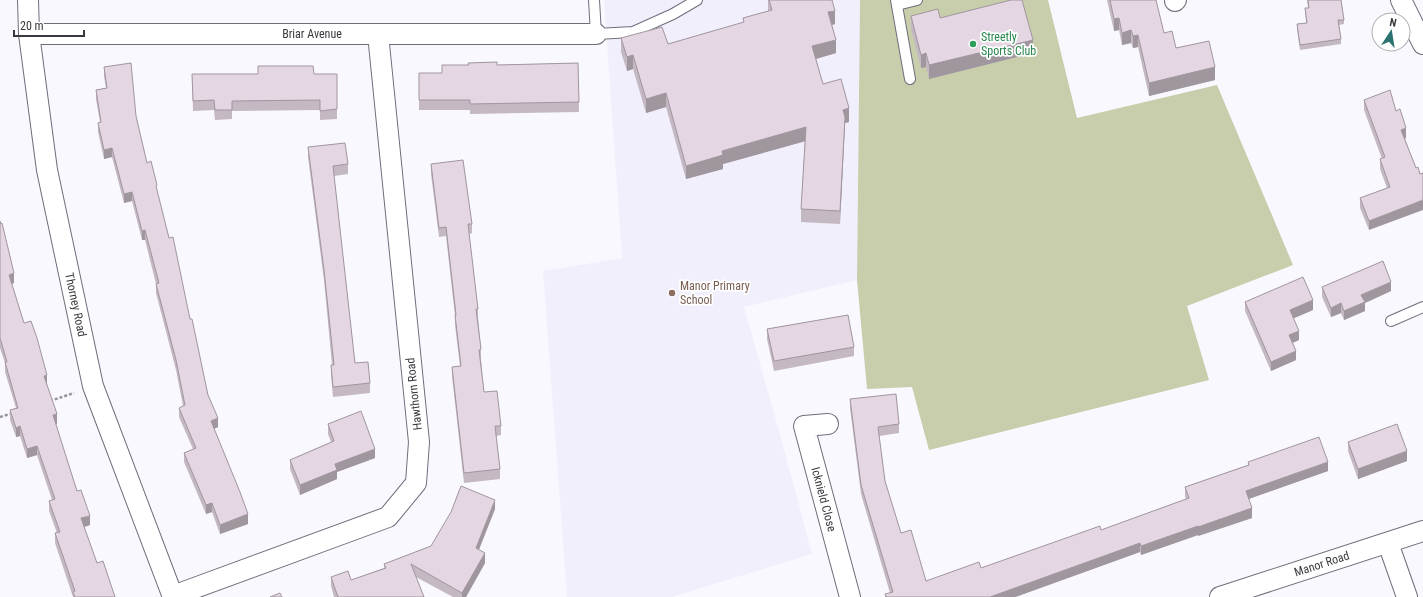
<svg xmlns="http://www.w3.org/2000/svg" width="1423" height="597" font-family="'Roboto Condensed',sans-serif">
<rect width="100%" height="100%" fill="#f9f8fe"/>
<path fill="#f2effd" d="M 604,0 L 860,0 L 857,280 L 744,307 L 781,438 L 812,554 L 672,597 L 567,597 L 543,271 L 622,258 Z"/>
<path fill="#c8ceab" d="M 860,0 L 1048,0 L 1077,118 L 1217,85 L 1293,265 L 1187,306 L 1209,380 L 929,450 L 912,387 L 867,389 L 857,280 Z"/>
<g fill="none" stroke-linecap="round" stroke-linejoin="round">
<g stroke="#706d7b" stroke-width="12">
<g id="lane">
<path d="M 594,0 L 596,34 L 633,32 L 673,14 L 697,0"/>
<path d="M 896,0 L 910,79"/>
<path d="M 897,5 L 917,0"/>
<path d="M 1391,321 L 1423,307"/>
</g>
</g>
<g stroke="#706d7b" stroke-width="22">
<g id="street">
<path id="s1" d="M 28,0 L 29,34 L 47,170 L 93,386 L 173,597"/>
<path d="M 1401,0 L 1423,44"/>
<path d="M 1175,1 L 1176,0"/>
<path id="s2" d="M 29,34 L 596,34"/>
<path id="s3" d="M 828,424 L 804,426 L 850,597"/>
<path d="M 1388,543 L 1407,597"/>
<path d="M 173,596 L 388,517 L 416,483 L 419,442 L 378,34"/>
<path id="s4" d="M 1220,597 L 1423,531"/>
</g>
</g>
<g stroke="#95949a" stroke-width="2.5" stroke-dasharray="3 2" stroke-linecap="butt">
<path d="M 50,401 L 74,393"/>
<path d="M 0,417 L 13,413"/>
</g>
<use href="#lane" stroke="#fff" stroke-width="10"/>
<use href="#street" stroke="#fff" stroke-width="20"/>
</g>
<g fill="#c4b8c2">
<path d="M 768,0 L 832,0 L 835,24 L 832,25 L 836,53 L 816,59 L 823,84 L 849,122 L 845,123 L 840,224 L 801,222 L 801,209 L 805,141 L 723,164 L 723,169 L 686,179 L 666,107 L 646,113 L 633,69 L 627,71 L 621,52 L 621,38 L 668,44 L 743,23 L 743,18 L 768,11 Z"/>
<path d="M 1107,0 L 1156,0 L 1164,33 L 1176,48 L 1215,80 L 1149,96 L 1138,47 L 1133,48 L 1131,43 L 1122,45 L 1119,30 L 1114,31 Z"/>
<path d="M 1307,0 L 1341,0 L 1344,20 L 1344,24 L 1339,25 L 1341,39 L 1341,44 L 1300,50 L 1297,29 L 1297,24 L 1306,23 L 1305,8 L 1308,8 Z"/>
<path d="M 911,16 L 940,18 L 1033,53 L 929,79 L 926,67 L 921,68 L 911,29 Z"/>
<path d="M 578,63 L 579,112 L 470,114 L 470,110 L 419,110 L 419,73 L 442,73 L 497,65 Z"/>
<path d="M 104,67 L 136,116 L 147,163 L 157,193 L 190,319 L 208,395 L 218,427 L 214,429 L 248,524 L 220,534 L 212,512 L 206,514 L 184,462 L 184,453 L 193,449 L 179,417 L 179,408 L 183,406 L 176,370 L 156,293 L 156,284 L 145,240 L 142,240 L 132,201 L 124,203 L 112,157 L 104,159 L 98,132 L 98,123 L 100,122 L 96,99 L 96,90 L 106,88 L 104,76 Z"/>
<path d="M 192,74 L 337,74 L 337,119 L 320,120 L 320,110 L 232,111 L 232,119 L 215,120 L 214,110 L 193,111 Z"/>
<path d="M 1364,100 L 1396,111 L 1406,138 L 1405,139 L 1416,168 L 1369,230 L 1360,208 L 1360,198 L 1387,188 L 1380,169 L 1380,159 L 1382,159 L 1364,110 Z"/>
<path d="M 308,147 L 348,164 L 348,174 L 334,176 L 355,363 L 370,383 L 370,393 L 333,397 L 331,375 L 331,365 L 332,365 L 324,280 L 308,157 Z"/>
<path d="M 431,164 L 472,224 L 472,233 L 469,234 L 478,309 L 478,317 L 481,349 L 481,359 L 484,392 L 501,426 L 501,435 L 496,436 L 500,469 L 500,479 L 464,483 L 452,376 L 452,367 L 460,366 L 455,325 L 455,316 L 446,236 L 439,237 L 431,174 Z"/>
<path d="M 0,221 L 14,283 L 12,284 L 24,323 L 47,385 L 57,424 L 55,424 L 77,491 L 90,525 L 84,527 L 97,563 L 115,597 L 73,597 L 55,543 L 55,533 L 57,533 L 49,511 L 49,501 L 52,500 L 37,455 L 27,458 L 20,436 L 16,437 L 10,420 L 10,410 L 16,408 L 5,372 L 5,363 L 0,348 Z"/>
<path d="M 1322,287 L 1391,291 L 1365,303 L 1365,311 L 1344,320 L 1341,313 L 1331,317 L 1322,297 Z"/>
<path d="M 1245,302 L 1313,310 L 1293,318 L 1299,340 L 1293,343 L 1296,360 L 1271,371 L 1245,311 Z"/>
<path d="M 767,329 L 854,347 L 854,356 L 774,371 L 767,339 Z"/>
<path d="M 850,399 L 899,424 L 899,433 L 879,436 L 885,481 L 901,533 L 926,581 L 981,568 L 1101,530 L 1186,499 L 1185,496 L 1185,487 L 1248,465 L 1248,462 L 1328,471 L 1248,499 L 1252,518 L 1198,536 L 1198,535 L 1141,555 L 1140,552 L 1015,597 L 885,597 L 885,594 L 890,593 L 861,494 L 850,408 Z"/>
<path d="M 328,424 L 375,458 L 337,472 L 337,479 L 300,495 L 290,469 L 290,460 L 331,442 L 328,434 Z"/>
<path d="M 1348,442 L 1407,461 L 1358,479 L 1348,451 Z"/>
<path d="M 495,509 L 479,549 L 485,563 L 466,597 L 453,597 L 416,577 L 424,597 L 334,597 L 331,586 L 331,577 L 351,580 L 384,568 L 384,564 L 431,546 Z"/>
</g>
<g fill="#a0969e">
<path d="M 835,11 L 835,24 L 828,26 L 828,12 Z"/>
<path d="M 1119,18 L 1119,30 L 1114,31 L 1114,19 Z"/>
<path d="M 1131,30 L 1131,43 L 1122,45 L 1122,33 Z"/>
<path d="M 1138,35 L 1138,47 L 1133,48 L 1133,36 Z"/>
<path d="M 836,40 L 836,53 L 812,60 L 812,46 Z"/>
<path d="M 1033,40 L 1033,53 L 929,79 L 929,65 Z"/>
<path d="M 926,53 L 926,67 L 921,68 L 921,55 Z"/>
<path d="M 633,55 L 633,69 L 627,71 L 627,57 Z"/>
<path d="M 1215,67 L 1215,80 L 1149,96 L 1149,83 Z"/>
<path d="M 666,93 L 666,107 L 646,113 L 646,99 Z"/>
<path d="M 849,108 L 849,122 L 845,123 L 840,224 L 843,110 Z"/>
<path d="M 806,127 L 806,141 L 723,164 L 723,169 L 686,179 L 686,166 L 722,151 Z"/>
<path d="M 1406,128 L 1406,138 L 1401,140 L 1401,130 Z"/>
<path d="M 112,148 L 112,157 L 104,159 L 104,150 Z"/>
<path d="M 132,192 L 132,201 L 124,203 L 124,194 Z"/>
<path d="M 1423,200 L 1423,210 L 1369,230 L 1369,221 Z"/>
<path d="M 145,230 L 145,240 L 142,240 L 142,231 Z"/>
<path d="M 14,273 L 14,283 L 9,285 L 9,275 Z"/>
<path d="M 1391,282 L 1391,291 L 1365,303 L 1365,311 L 1344,320 L 1344,311 L 1361,295 Z"/>
<path d="M 1313,300 L 1313,310 L 1290,320 L 1290,310 Z"/>
<path d="M 1341,303 L 1341,313 L 1331,317 L 1331,308 Z"/>
<path d="M 1299,331 L 1299,340 L 1289,344 L 1289,335 Z"/>
<path d="M 1296,351 L 1296,360 L 1271,371 L 1271,362 Z"/>
<path d="M 47,375 L 47,385 L 44,386 L 44,376 Z"/>
<path d="M 57,414 L 57,424 L 53,425 L 53,415 Z"/>
<path d="M 218,418 L 218,427 L 211,430 L 211,421 Z"/>
<path d="M 20,426 L 20,436 L 16,437 L 16,428 Z"/>
<path d="M 37,446 L 37,455 L 27,458 L 27,449 Z"/>
<path d="M 375,449 L 375,458 L 337,472 L 337,479 L 300,495 L 300,485 L 335,464 Z"/>
<path d="M 1407,451 L 1407,461 L 1358,479 L 1358,469 Z"/>
<path d="M 1328,462 L 1328,471 L 1246,500 L 1246,491 Z"/>
<path d="M 495,500 L 495,509 L 476,557 L 476,548 Z"/>
<path d="M 212,503 L 212,512 L 206,514 L 206,505 Z"/>
<path d="M 1252,508 L 1252,518 L 1198,536 L 1198,527 Z"/>
<path d="M 248,514 L 248,524 L 220,534 L 220,525 Z"/>
<path d="M 90,516 L 90,525 L 81,528 L 81,518 Z"/>
<path d="M 1198,526 L 1198,535 L 1141,555 L 1141,546 Z"/>
<path d="M 1140,543 L 1140,552 L 1015,597 L 990,597 Z"/>
<path d="M 485,553 L 485,563 L 466,597 L 462,597 L 462,593 Z"/>
</g>
<g fill="#e4d6e2" stroke="#a0969e">
<path d="M 769,0 L 832,0 L 835,11 L 828,12 L 836,40 L 812,46 L 823,84 L 841,79 L 849,108 L 843,110 L 845,117 L 840,211 L 801,209 L 806,127 L 722,151 L 723,155 L 686,166 L 666,93 L 646,99 L 633,55 L 627,57 L 621,38 L 662,27 L 668,44 L 744,22 L 743,18 L 772,10 Z"/>
<path d="M 1011,0 L 1022,0 L 1033,40 L 929,65 L 926,53 L 921,55 L 911,16 L 938,9 L 940,18 Z"/>
<path d="M 1110,0 L 1156,0 L 1164,33 L 1172,31 L 1176,48 L 1209,41 L 1215,67 L 1149,83 L 1138,35 L 1133,36 L 1131,30 L 1122,33 L 1119,18 L 1114,19 Z"/>
<path d="M 1308,0 L 1341,0 L 1344,20 L 1338,20 L 1341,39 L 1300,45 L 1297,24 L 1307,23 L 1305,8 L 1309,8 Z"/>
<path d="M 497,62 L 497,65 L 578,63 L 579,102 L 470,104 L 470,100 L 419,100 L 419,73 L 442,73 L 442,65 L 469,65 L 468,63 Z"/>
<path d="M 131,63 L 136,116 L 147,163 L 151,161 L 157,185 L 156,186 L 169,238 L 173,237 L 190,319 L 192,319 L 208,395 L 218,418 L 211,421 L 240,492 L 248,514 L 220,525 L 212,503 L 206,505 L 184,453 L 196,448 L 179,408 L 185,405 L 176,360 L 156,284 L 159,283 L 145,230 L 142,231 L 132,192 L 124,194 L 112,148 L 104,150 L 98,123 L 101,122 L 96,90 L 107,88 L 104,67 Z"/>
<path d="M 258,66 L 313,66 L 314,74 L 337,74 L 337,109 L 320,111 L 320,100 L 232,101 L 232,110 L 215,110 L 214,100 L 193,101 L 192,74 L 258,74 Z"/>
<path d="M 1390,90 L 1396,111 L 1400,109 L 1406,128 L 1401,130 L 1416,168 L 1418,167 L 1420,174 L 1423,173 L 1423,200 L 1369,221 L 1360,198 L 1390,187 L 1380,159 L 1385,157 L 1364,100 Z"/>
<path d="M 345,143 L 348,164 L 333,166 L 355,363 L 368,362 L 370,383 L 333,387 L 331,365 L 334,365 L 324,270 L 308,147 Z"/>
<path d="M 463,160 L 472,224 L 468,224 L 478,309 L 476,309 L 481,349 L 479,350 L 484,392 L 497,391 L 501,426 L 495,426 L 500,469 L 464,473 L 452,367 L 461,366 L 455,315 L 456,315 L 446,227 L 439,228 L 431,164 Z"/>
<path d="M 0,221 L 1,224 L 2,223 L 14,273 L 9,275 L 24,323 L 31,321 L 37,338 L 47,375 L 44,376 L 57,414 L 53,415 L 77,491 L 81,490 L 90,516 L 81,518 L 97,563 L 103,561 L 115,597 L 75,597 L 73,592 L 75,591 L 55,533 L 60,532 L 49,501 L 55,499 L 37,446 L 27,449 L 20,426 L 16,428 L 10,410 L 18,408 L 5,362 L 7,362 L 0,338 Z"/>
<path d="M 1383,261 L 1391,282 L 1361,295 L 1365,302 L 1344,311 L 1341,303 L 1331,308 L 1322,287 Z"/>
<path d="M 1303,277 L 1313,300 L 1290,310 L 1299,331 L 1289,335 L 1296,351 L 1271,362 L 1245,302 Z"/>
<path d="M 848,315 L 854,347 L 774,361 L 767,329 Z"/>
<path d="M 896,394 L 899,424 L 878,427 L 885,481 L 901,533 L 911,530 L 926,581 L 979,562 L 981,568 L 1100,526 L 1101,530 L 1189,498 L 1185,487 L 1249,465 L 1248,462 L 1319,437 L 1328,462 L 1246,491 L 1252,508 L 1198,527 L 1198,526 L 1141,546 L 1140,543 L 990,597 L 886,597 L 885,594 L 893,592 L 861,485 L 850,399 Z"/>
<path d="M 361,411 L 375,449 L 335,464 L 337,470 L 300,485 L 290,460 L 334,441 L 328,424 Z"/>
<path d="M 1397,424 L 1407,451 L 1358,469 L 1348,442 Z"/>
<path d="M 461,486 L 495,500 L 476,548 L 485,553 L 462,593 L 411,564 L 424,597 L 338,597 L 331,577 L 348,571 L 351,580 L 386,568 L 384,564 L 431,546 L 451,512 Z"/>
<path d="M 280,593 L 282,597 L 270,597 Z"/>
</g>
<circle fill="#2e9e5b" stroke="#fff" stroke-width="1.5" cx="973" cy="44" r="4"/>
<circle fill="#8d6e63" stroke="#fff" stroke-width="1.5" cx="672" cy="293" r="4"/>
<g text-anchor="middle" dominant-baseline="central" stroke-width="3.5" stroke-linejoin="round" paint-order="stroke">
<g font-size="12" fill="#39383e" stroke="#fff">
<text stroke="none"><textPath href="#s2" startOffset="283">Briar Avenue</textPath></text>
<text stroke="none"><textPath href="#s1" startOffset="309">Thorney Road</textPath></text>
<text transform="translate(414 394) rotate(-96)">Hawthorn Road</text>
<text stroke="none"><textPath href="#s3" startOffset="100">Icknield Close</textPath></text>
<text stroke="none"><textPath href="#s4" startOffset="107">Manor Road</textPath></text>
</g>
<g font-size="12" fill="#27864d" stroke="#fff" text-anchor="start">
<text x="981" y="37">Streetly<tspan x="981" dy="14">Sports Club</tspan></text>
</g>
<g font-size="12" fill="#785e54" stroke="#fff" text-anchor="start">
<text x="680" y="286">Manor Primary<tspan x="680" dy="14">School</tspan></text>
</g>
</g>
<g transform="translate(1391 32) rotate(12)"><circle r="19" fill="#ffffff" stroke="#b0afb2"/>
<path d="M0-3L7 15L0 10L-7 15Z" fill="#2a736e"/>
<text y="-6" font-size="11" font-weight="bold" text-anchor="middle" fill="#39383e">N</text>
</g>
<path d="M14 30v6h70v-6" fill="none" stroke="#39383e" stroke-width="2"/>
<text x="20" y="30" font-size="12" fill="#39383e" stroke="#ffffff" stroke-width="3" paint-order="stroke">20 m</text>
</svg>
